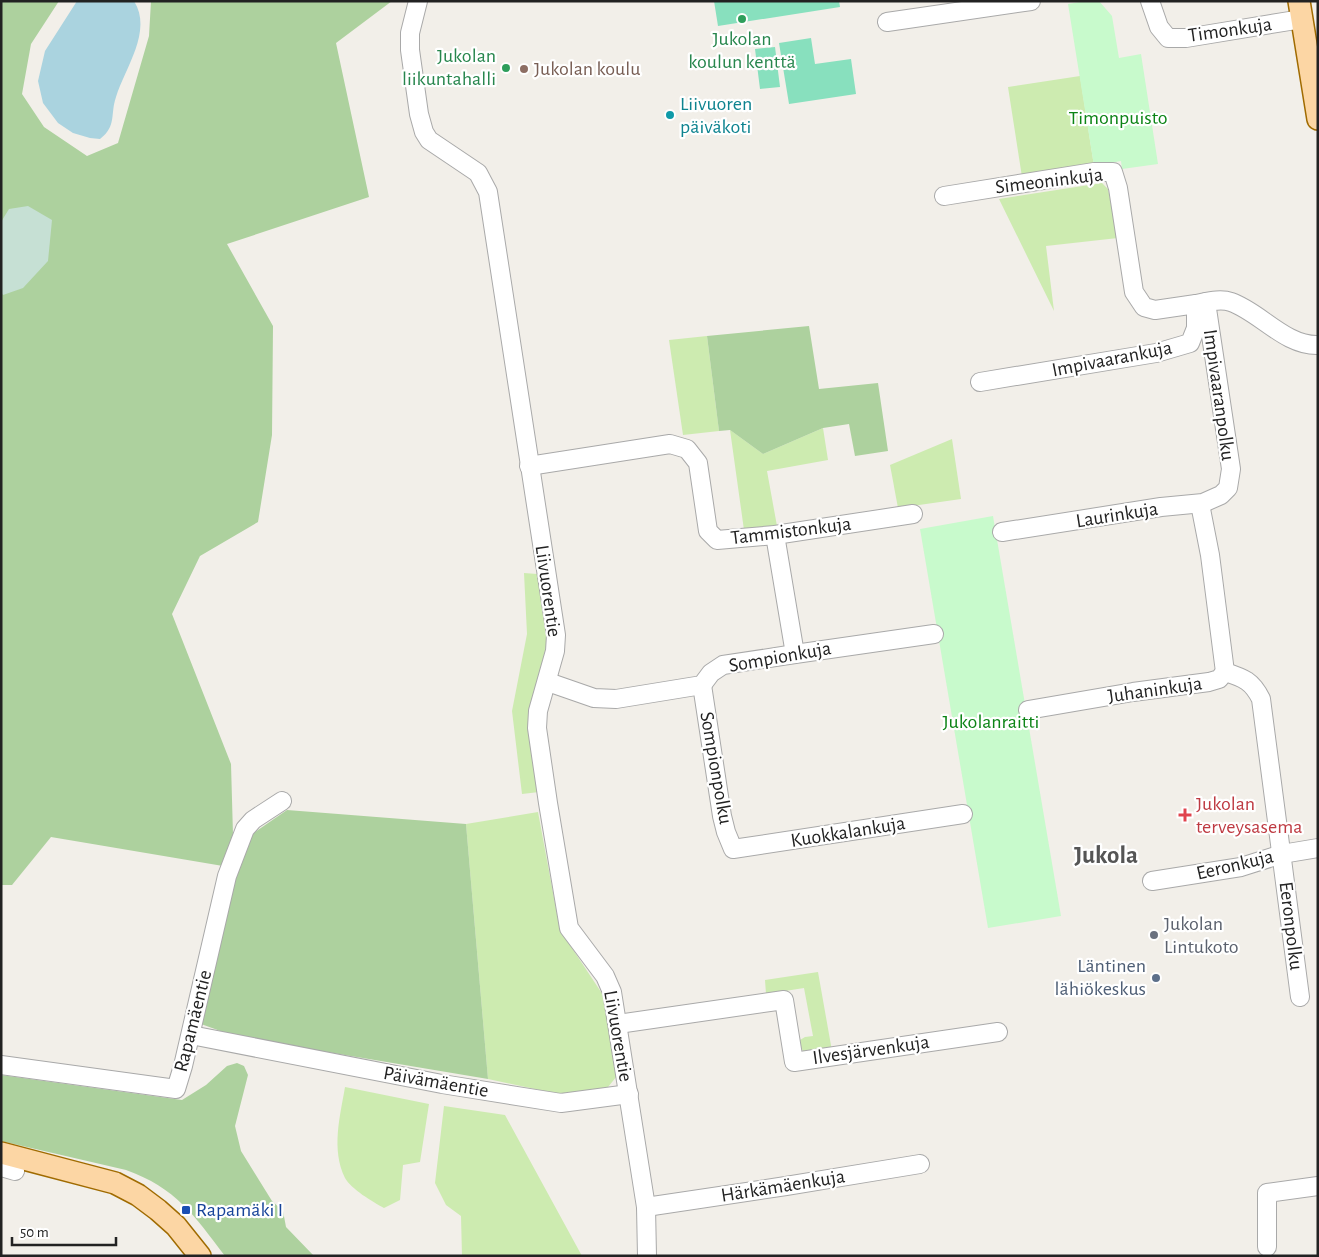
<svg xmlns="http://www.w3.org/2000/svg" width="1319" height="1257" font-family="'Alegreya Sans',sans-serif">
<rect width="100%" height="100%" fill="#f2efe9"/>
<g fill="#cdebb0">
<path d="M 1080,76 L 1094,166 L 1022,177 L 1008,87 Z"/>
<path d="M 1102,183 L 1108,189 L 1118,238 L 1046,246 L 1054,311 L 999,199 Z"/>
<path d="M 707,336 L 719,431 L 683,435 L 669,340 Z"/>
<path d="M 823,428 L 828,460 L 767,471 L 777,526 L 744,530 L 730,430 L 763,454 Z"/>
<path d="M 952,439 L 961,499 L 898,508 L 890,465 Z"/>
<path d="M 524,573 L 537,574 L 547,643 L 529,713 L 529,724 L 539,792 L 522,794 L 512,711 L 527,634 Z"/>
<path d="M 538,812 L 560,930 L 603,995 L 617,1076 L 608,1087 L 563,1095 L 488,1079 L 466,824 Z"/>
<path d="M 818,972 L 832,1051 L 804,1052 L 801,1048 L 800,1040 L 805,1037 L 813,1036 L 804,988 L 766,994 L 765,980 Z"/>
<path d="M 345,1087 L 429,1104 L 420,1162 L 403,1165 L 400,1200 L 384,1208 C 373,1202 351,1189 345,1178 C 331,1149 340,1117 345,1087 Z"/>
<path d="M 444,1106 L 505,1115 L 582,1256 L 462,1256 L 461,1216 L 446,1205 L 435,1183 Z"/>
</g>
<g fill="#add19e">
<path d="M 1,1 L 59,1 L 31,44 L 22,94 L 44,127 L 87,156 L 118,143 L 149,36 L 151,1 L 392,1 L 336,43 L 369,197 L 227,244 L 273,326 L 272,435 L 258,522 L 200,556 L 172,614 L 231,764 L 233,835 L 223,866 L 51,837 L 12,885 L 1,885 Z"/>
<path d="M 809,326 L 819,389 L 878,383 L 888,451 L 855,456 L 849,424 L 823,428 L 763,454 L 730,430 L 719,431 L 707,336 Z"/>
<path d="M 287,810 L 466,824 L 488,1079 L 237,1037 L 201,1024 L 236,876 L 252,834 Z"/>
<path d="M 237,1063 L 244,1066 L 248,1075 L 235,1126 L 241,1151 L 272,1201 L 283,1211 L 286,1227 L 314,1256 L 225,1256 C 194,1215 176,1188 126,1170 L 1,1141 L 1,1075 L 182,1100 L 206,1085 L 227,1066 Z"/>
</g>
<path fill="#c6e0d4" d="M 28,206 L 52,220 L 48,261 L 23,288 L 3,295 L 1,292 L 1,222 L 9,209 Z"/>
<g fill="#c8facc">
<path d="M 1086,1 L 1099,1 L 1112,16 L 1119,58 L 1141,54 L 1158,164 L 1122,169 L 1121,161 L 1094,166 L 1068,4 Z"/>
<path d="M 993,516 L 1061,916 L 988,928 L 920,529 Z"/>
</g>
<g fill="#88e0be">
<path d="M 714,1 L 839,1 L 840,7 L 718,26 Z"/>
<path d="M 811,38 L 815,64 L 851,59 L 856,94 L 789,104 L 779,43 Z"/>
<path d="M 775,47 L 780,87 L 760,89 L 755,49 Z"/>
</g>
<path fill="#aad3df" d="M 77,1 L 134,1 C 153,31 125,68 116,97 C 110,114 117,126 100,139 L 90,138 L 73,133 L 58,123 L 43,103 L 38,81 L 45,51 Z"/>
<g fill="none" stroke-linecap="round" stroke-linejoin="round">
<g stroke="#a9a9a9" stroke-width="20">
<g id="minor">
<path d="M 418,1 L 410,33 L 410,50 L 419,114 L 424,132 L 429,140 L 478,173 L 488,192 L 556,635 L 555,651 L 538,711 L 537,728 L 548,803 L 569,928 L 605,976 L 612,992 L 646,1207 L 647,1256"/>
<path d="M 1150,1 L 1159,27 L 1168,38 L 1186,38 L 1302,19"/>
<path d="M 887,22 L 1031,1"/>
<path d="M 944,196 L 1094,172 L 1113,172 L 1118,188 L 1134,292 L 1144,307 L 1155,310 L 1196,304"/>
<path d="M 980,382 L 1156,353 L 1190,343 L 1196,328 L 1196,304 C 1207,302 1220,298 1231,302 C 1260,312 1285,346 1318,345"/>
<path d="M 529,466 L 670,444 L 687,449 L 698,463 L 708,531 L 717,540 L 775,535 L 913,514"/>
<path d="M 1200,504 L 1210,555 L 1225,672"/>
<path d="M 1002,532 L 1161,507 L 1203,503 L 1221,495 L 1228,488 L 1231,469 L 1206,302"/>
<path d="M 775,535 L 795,654"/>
<path d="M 548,682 L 594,698 L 616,699 L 702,685 L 711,673 L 723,665 L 795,654 L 934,634"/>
<path d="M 702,685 L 722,816 L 726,832 L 733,849 L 963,814"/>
<path d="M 1028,710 L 1133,692 L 1209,682 L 1219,679 L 1225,672 C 1244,678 1252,681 1261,699 L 1300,997"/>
<path d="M 1152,881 L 1241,867 L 1282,854 L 1318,848"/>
<path d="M 618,1024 L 784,1000 L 794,1062 L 998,1032"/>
<path d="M 191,1035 L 442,1084 L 561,1103 L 629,1094"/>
<path d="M 1,1065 L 176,1089 L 183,1066 L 227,876 L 245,829 L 253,820 L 282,801"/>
<path d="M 1,1167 L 15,1171"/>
<path d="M 646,1207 L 786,1186 L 920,1164"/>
<path d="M 1267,1247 L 1267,1193 L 1318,1186"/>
</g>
</g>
<g stroke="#a06b00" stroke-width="24">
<g id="major">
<path d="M 1299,1 L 1318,119"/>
<path d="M 1,1153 L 115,1183 L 138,1195 L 158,1210 L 176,1226 L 200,1256"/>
</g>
</g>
<use href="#minor" stroke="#fff" stroke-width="18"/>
<use href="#major" stroke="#fcd6a4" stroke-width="21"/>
</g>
<g fill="#2e9e5b" stroke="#fff" stroke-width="2">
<circle cx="742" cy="19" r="5"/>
<circle cx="506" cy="68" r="5"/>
</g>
<circle fill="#8d6e63" stroke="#fff" stroke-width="2" cx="524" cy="69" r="5"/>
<circle fill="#0f9aa8" stroke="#fff" stroke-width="2" cx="670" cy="115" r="5"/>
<path fill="#e0444e" stroke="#fff" stroke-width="2" d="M1182.5 807.5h5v5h5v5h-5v5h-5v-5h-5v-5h5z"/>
<circle fill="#6b7280" stroke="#fff" stroke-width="2" cx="1154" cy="935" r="5"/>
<circle fill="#5c6f8a" stroke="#fff" stroke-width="2" cx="1156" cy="978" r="5"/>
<rect fill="#1a4fb4" stroke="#fff" stroke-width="2" x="181" y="1205" width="10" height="10" rx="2.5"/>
<g text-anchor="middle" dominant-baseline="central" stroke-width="4.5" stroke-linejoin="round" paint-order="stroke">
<g font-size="20" fill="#222" stroke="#fff">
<text transform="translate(1230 30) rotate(-8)">Timonkuja</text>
<text transform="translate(1049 181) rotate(-7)">Simeoninkuja</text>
<text transform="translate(1112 359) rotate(-11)">Impivaarankuja</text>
<text transform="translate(1219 395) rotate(82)">Impivaaranpolku</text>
<text transform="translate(1117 515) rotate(-9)">Laurinkuja</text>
<text transform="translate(791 531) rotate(-7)">Tammistonkuja</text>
<text transform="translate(548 591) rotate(82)">Liivuorentie</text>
<text transform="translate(780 657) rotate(-10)">Sompionkuja</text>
<text transform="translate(1155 690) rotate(-8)">Juhaninkuja</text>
<text transform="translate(716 768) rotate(80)">Sompionpolku</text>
<text transform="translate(848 832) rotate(-9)">Kuokkalankuja</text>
<text transform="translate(1235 865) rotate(-13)">Eeronkuja</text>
<text transform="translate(1291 926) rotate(83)">Eeronpolku</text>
<text transform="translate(193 1021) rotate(-76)">Rapamäentie</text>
<text transform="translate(618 1036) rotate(80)">Liivuorentie</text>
<text transform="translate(871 1050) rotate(-8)">Ilvesjärvenkuja</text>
<text transform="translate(436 1082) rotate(10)">Päivämäentie</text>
<text transform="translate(783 1186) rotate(-9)">Härkämäenkuja</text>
</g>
<g font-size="20" fill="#27864d" stroke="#fff">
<text x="742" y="39">Jukolan<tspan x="742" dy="23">koulun kenttä</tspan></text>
<text x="496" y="56" text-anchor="end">Jukolan<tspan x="496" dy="23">liikuntahalli</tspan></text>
</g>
<g font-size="20" fill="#785e54" stroke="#fff" text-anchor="start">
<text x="534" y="69">Jukolan koulu</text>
</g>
<g font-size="20" fill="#0d838f" stroke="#fff" text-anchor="start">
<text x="680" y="104">Liivuoren<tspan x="680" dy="23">päiväkoti</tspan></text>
</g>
<g font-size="20" fill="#0c8416" stroke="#fff">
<text x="1118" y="118">Timonpuisto</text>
<text x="991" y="722">Jukolanraitti</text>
</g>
<g font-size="20" fill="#be3a42" stroke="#fff" text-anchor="start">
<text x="1196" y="804">Jukolan<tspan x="1196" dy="23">terveysasema</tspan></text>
</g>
<g font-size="20" fill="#5b616d" stroke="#fff" text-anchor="start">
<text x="1164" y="924">Jukolan<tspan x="1164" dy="23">Lintukoto</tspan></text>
</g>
<g font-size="20" fill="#4e5e75" stroke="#fff" text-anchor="end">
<text x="1146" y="966">Läntinen<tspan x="1146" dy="23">lähiökeskus</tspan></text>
</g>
<g font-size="20" fill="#164399" stroke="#fff" text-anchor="start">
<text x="196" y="1210">Rapamäki I</text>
</g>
<g font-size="25" font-weight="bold" fill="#555" stroke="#fff">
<text x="1106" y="855">Jukola</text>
</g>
</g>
<rect width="1319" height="1257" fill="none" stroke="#222222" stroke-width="5"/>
<path d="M12 1237v8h104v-8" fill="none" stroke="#222222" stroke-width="2.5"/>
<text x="20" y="1237" font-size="15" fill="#222222" stroke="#ffffff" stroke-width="4" paint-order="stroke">50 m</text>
</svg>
